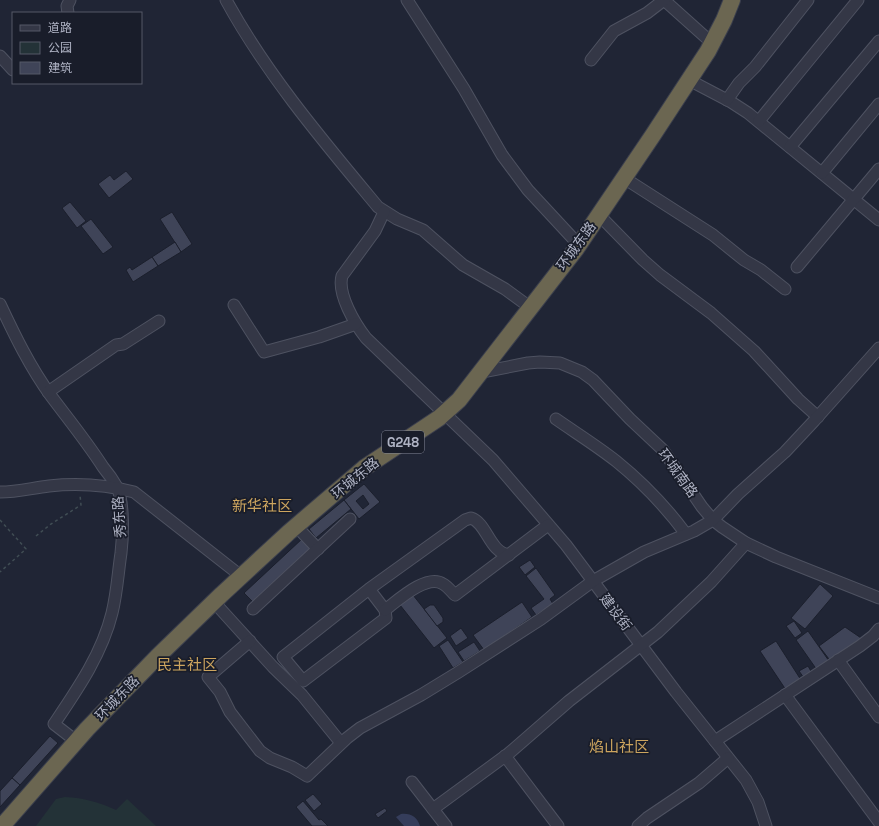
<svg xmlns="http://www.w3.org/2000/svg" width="879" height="826" font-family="'Space Grotesk','Noto Sans SC',sans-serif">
<rect width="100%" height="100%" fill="#202535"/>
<path fill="#233237" d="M 65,797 C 84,798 99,802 116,810 L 127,799 L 156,826 L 36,826 L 56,799 Z"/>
<path fill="#353d5b" d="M 401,814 C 411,813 417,817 420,826 L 404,826 L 396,817 Z"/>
<g fill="#3f4458" stroke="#1b1f2c" fill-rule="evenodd">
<path d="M 126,171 L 133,179 L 109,198 L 98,184 L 110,175 L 114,180 Z"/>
<path d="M 70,202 L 86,221 L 77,228 L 62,208 Z"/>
<path d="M 172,212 L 192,244 L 181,252 L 160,219 Z"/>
<path d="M 91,219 L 113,247 L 103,254 L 81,226 Z"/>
<path d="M 175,242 L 181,252 L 158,266 L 152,257 Z"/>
<path d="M 152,257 L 158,266 L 133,282 L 126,270 L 130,267 L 132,270 Z"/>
<path d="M 364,484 L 380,502 L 359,519 L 344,500 ZM 363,495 L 369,504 L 363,509 L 356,501 Z"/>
<path d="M 344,500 L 351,509 L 316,538 L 309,529 Z"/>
<path d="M 303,538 L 313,549 L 255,604 L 244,593 Z"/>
<path d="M 530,560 L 535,567 L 525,575 L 519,567 Z"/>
<path d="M 536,568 L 555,595 L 550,599 L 553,604 L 536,615 L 531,608 L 544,599 L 526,576 Z"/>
<path d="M 820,584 L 833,596 L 805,629 L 791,618 Z"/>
<path d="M 413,595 L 447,638 L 434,648 L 400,605 Z"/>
<path d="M 522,602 L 532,617 L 484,650 L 473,635 Z"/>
<path d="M 430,605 L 434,605 L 443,618 L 443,622 L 437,626 L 424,609 Z"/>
<path d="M 794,621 L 802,633 L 795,638 L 786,626 Z"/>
<path d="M 845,627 L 864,640 L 832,663 L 819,646 Z"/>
<path d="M 461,628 L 468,638 L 456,646 L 450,636 Z"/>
<path d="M 808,631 L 829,661 L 817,670 L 796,640 Z"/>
<path d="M 448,640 L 463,662 L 453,668 L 439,646 Z"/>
<path d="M 776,641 L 801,680 L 786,690 L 760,651 Z"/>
<path d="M 474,642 L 480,651 L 464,661 L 458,652 Z"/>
<path d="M 808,666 L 812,673 L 804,678 L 799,671 Z"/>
<path d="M 50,736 L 58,743 L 20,785 L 12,778 Z"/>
<path d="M 12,778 L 20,785 L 0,807 L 0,791 Z"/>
<path d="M 313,794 L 322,804 L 314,811 L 305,800 Z"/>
<path d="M 303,801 L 319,820 L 321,819 L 328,826 L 312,826 L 296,807 Z"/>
<path d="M 385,808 L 387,811 L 378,818 L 375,814 Z"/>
</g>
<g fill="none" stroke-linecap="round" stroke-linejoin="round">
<g stroke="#4e5261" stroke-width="13">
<g id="minor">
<path d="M 226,0 C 267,75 324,142 378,207 L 397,219 L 423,230 L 463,265 L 505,289 L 531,308"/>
<path d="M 407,0 L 464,89 L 502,155 L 528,190 L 579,245"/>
<path d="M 664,0 L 712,43"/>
<path d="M 68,13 L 67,6 L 70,0"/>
<path d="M 0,56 L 13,70"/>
<path d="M 591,60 L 614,31 L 647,13 L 664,0"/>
<path d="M 689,80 L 731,102 L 748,113 L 879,220"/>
<path d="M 727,100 L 739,83 L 755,67 L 808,0"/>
<path d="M 759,121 L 858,0"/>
<path d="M 790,147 L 879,41"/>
<path d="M 822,173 L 879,104"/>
<path d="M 624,178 L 713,235 L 744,260 L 761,270 L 785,289"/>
<path d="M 384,212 L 375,231 L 342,276 C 337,294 355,324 366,338 L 493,460 L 566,545 L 676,692 L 746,780 L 758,802 L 766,826"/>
<path d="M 599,215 L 643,260 L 660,275 L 711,313 L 754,351 L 798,399 L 818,417"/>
<path d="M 797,267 L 879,169"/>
<path d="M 0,304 C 15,336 30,367 51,396 C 69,420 87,442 103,467 C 108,473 113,480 117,487 C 124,502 123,536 121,553 C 118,573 117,593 112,613 C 102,654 77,690 54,724 L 76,741"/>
<path d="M 234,305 L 264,352 L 319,337 L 356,324"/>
<path d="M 482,372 L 528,363 L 540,362 L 560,363 L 582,372 L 593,380 L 630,419 L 663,450 L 702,507 L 713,520 L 722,527 L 746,543 L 776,557 L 879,598"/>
<path d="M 48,392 L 116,345 L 123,344 L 159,321"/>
<path d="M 556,419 C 576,433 597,446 616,461 C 642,482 666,507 686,534"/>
<path d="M 0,492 C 17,492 32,488 49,486 C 77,483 107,485 134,492 L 241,576"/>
<path d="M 296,526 L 318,549"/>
<path d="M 369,589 L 283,657 L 303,681 L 386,618 L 385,610 L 369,589 L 465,520 L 471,518 C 487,523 489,552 509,555"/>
<path d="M 214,602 L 273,667 L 302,695 L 341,743"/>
<path d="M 253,609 L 350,519"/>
<path d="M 385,610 C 397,601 427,573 443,584 C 447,586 451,591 455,595 L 548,525"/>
<path d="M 250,641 L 208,677 L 220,692 L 230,712 L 260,751 L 270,758 L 292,767 L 307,776 L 347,738 L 360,728 L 421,695 L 457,673 L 541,619 L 593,581 L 644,552 L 694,531 L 713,520 L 738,494 L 785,452 L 814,421 L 879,348"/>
<path d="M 838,660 L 879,717"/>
<path d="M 785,695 L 879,822"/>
<path d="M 715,741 L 860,646 L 873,636 L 879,629"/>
<path d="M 505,756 L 558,826"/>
<path d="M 412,782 L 446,826"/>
<path d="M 433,809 L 508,754 L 569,701 L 658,632 L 711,582 L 746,543"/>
<path d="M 638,826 L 647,818 L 699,783 L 728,758"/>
</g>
</g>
<g stroke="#3b3f4d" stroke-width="18">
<path id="highway" d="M 2,826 L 87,729 L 157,657 L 222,594 L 288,533 L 364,468 L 439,418 L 459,400 L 576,249 L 653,135 L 708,51 L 724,20 L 732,0"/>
</g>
<g stroke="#404d54" stroke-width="1.5" stroke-dasharray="3 3" stroke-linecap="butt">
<path d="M 0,520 L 26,549 L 0,572"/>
<path d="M 36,536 L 51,524 L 81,505 L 80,495"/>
</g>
<use href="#minor" stroke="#343746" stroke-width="11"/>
<use href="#highway" stroke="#6b6651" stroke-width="16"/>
</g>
<g text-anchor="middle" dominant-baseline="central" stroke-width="3.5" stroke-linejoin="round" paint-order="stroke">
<rect fill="#191d2a" stroke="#818595" stroke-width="1" x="382" y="431" width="42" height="22" rx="3"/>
<g font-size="13" font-weight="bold" fill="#aeb2c3">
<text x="403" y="442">G248</text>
</g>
<g font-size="14" fill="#aeb2c3" stroke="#191d2a">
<text transform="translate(576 246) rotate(-54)">环城东路</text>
<text transform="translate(678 473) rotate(54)">环城南路</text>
<text transform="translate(355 478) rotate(-39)">环城东路</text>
<text transform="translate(119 517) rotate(-94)">秀东路</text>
<text transform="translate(616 612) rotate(53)">建设街</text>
<text transform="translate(117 698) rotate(-46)">环城东路</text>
</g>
<g font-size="15" fill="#cda55f" stroke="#191d2a">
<text x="262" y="505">新华社区</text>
<text x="187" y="664">民主社区</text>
<text x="619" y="746">焰山社区</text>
</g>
</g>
<rect x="12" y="12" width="130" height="72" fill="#191d2a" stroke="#555967"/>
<rect x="20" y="25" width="20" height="6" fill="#343746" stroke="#555967"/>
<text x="48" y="32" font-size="12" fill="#aeb2c3">道路</text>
<rect x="20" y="42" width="20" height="12" fill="#233237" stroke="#555967"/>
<text x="48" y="52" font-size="12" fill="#aeb2c3">公园</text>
<rect x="20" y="62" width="20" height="12" fill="#3f4458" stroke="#555967"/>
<text x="48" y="72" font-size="12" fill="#aeb2c3">建筑</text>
</svg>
